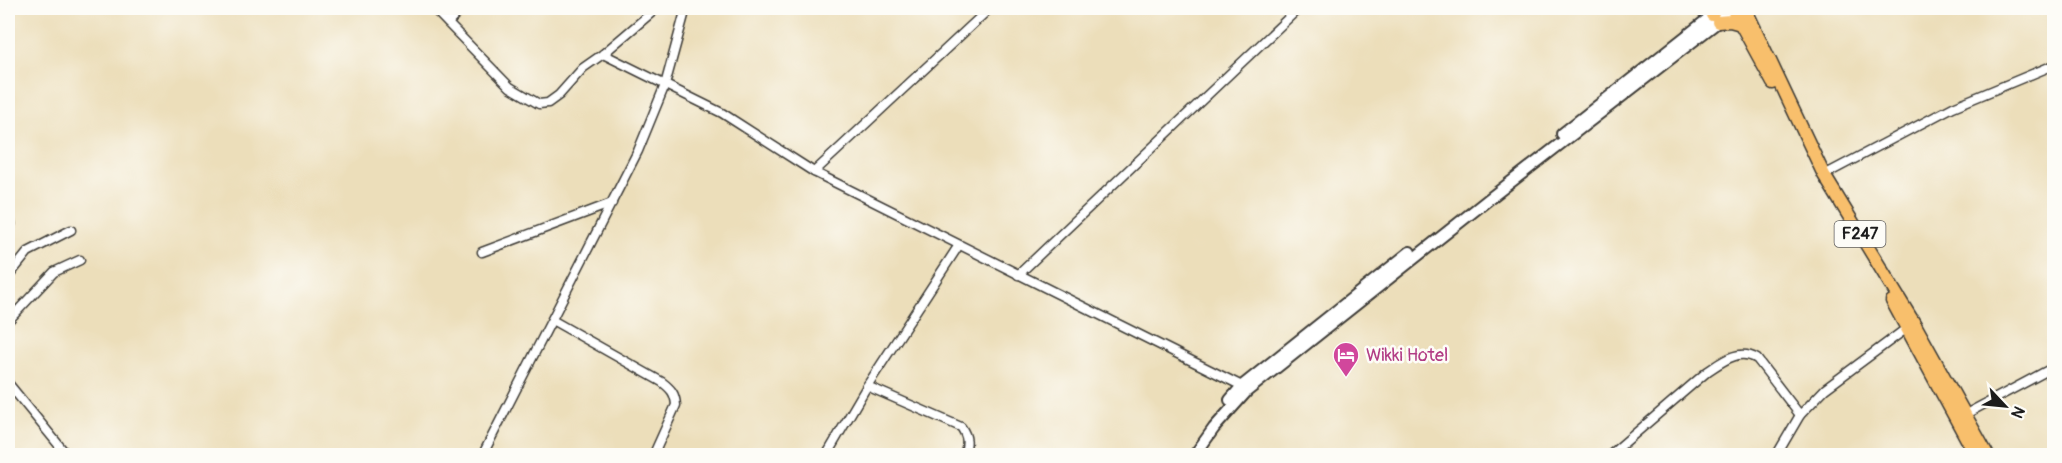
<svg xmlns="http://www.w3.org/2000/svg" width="2062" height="463" font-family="Pangolin,sans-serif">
<rect width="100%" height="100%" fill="#fdfcf7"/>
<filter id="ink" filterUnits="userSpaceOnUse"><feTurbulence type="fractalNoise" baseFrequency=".0167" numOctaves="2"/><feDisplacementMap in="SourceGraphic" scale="12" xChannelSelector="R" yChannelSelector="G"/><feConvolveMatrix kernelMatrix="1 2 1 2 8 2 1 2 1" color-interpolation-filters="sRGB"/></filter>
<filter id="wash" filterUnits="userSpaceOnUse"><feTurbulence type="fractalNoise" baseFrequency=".008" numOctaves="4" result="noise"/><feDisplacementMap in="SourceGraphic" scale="24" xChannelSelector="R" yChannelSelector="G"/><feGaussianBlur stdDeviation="1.35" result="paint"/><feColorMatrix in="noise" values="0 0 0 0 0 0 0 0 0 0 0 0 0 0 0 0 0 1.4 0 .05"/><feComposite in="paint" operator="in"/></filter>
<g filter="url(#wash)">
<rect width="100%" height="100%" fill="#ecdeba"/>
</g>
<g filter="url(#ink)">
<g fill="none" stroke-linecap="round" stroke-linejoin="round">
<g stroke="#3b3934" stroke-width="11">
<g id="minor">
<path d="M 433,8 L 510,87 L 539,104 L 548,103 L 559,95 L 583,68 L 603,54 L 657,8"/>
<path d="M 448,23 L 463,8"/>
<path d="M 603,54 L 722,113 L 814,172 L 1242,386 L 1246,389"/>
<path d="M 814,172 L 990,8"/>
<path d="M 1824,175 L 1953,107 L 2054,65"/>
<path d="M 8,203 L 11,224 L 8,225"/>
<path d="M 482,252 L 612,203"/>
<path d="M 1018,275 L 1299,8"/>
<path d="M 8,277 L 28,252 L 71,230"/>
<path d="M 552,320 L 662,382 C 671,389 675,393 676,405 L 653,456"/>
<path d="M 8,321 L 54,272 L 80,260"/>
<path d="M 8,383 L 62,449 L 65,456"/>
<path d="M 867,386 L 961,427 C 968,437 968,443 964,456"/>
<path d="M 1962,416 L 2054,367"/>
<path d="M 482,456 L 638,151 L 665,85 L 686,8"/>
<path d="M 826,456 L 867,386 L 959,245"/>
<path d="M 1609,456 L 1708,371 C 1723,361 1739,348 1757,359 L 1800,415"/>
<path d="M 1776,456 L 1800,415 L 1825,389 L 1907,328"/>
</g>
</g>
<g stroke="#3b3934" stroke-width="14">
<g id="tertiary">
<path d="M 1562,134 L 1722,8"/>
<path d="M 1230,400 L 1242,386 L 1410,252"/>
<path d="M 1194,456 L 1214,428 L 1247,391 L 1489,199 L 1728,14 L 1731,8"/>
</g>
</g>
<g stroke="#3b3934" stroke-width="15">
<g id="primary">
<path d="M 1732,8 L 1773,83"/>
<path d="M 1745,8 L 1824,175 L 1914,323 L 1988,456"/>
<path d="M 1712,15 L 1715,8"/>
<path d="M 1718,22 L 1730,21 L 1741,24"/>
<path d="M 1892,301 L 1976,456"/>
</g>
</g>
<use href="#minor" stroke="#fff" stroke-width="8"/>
<use href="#tertiary" stroke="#fff" stroke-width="10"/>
<use href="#primary" stroke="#f8bf6c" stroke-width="12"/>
</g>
</g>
<defs>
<g id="hotel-pin" transform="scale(1.35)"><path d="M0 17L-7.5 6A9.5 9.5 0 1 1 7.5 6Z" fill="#d1479c" stroke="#fdfcf7"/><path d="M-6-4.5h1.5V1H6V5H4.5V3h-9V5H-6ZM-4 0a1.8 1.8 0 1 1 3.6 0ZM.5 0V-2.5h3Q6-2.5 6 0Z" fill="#fff"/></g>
</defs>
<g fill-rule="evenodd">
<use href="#hotel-pin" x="1346" y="355"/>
</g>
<g text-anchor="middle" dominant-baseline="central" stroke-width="5" stroke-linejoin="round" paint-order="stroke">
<rect fill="#fdfcf7" stroke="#605f5e" stroke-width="1.5" x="1834.5" y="221" width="51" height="26" rx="4.5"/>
<g font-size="16" font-weight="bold" fill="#1c1c1c">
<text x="1860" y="234">F247</text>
</g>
<g font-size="18" fill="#b23c85" stroke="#fdfcf7" text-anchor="start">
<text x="1366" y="355">Wikki Hotel</text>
</g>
</g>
<rect width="2062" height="463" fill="none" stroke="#fdfcf7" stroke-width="30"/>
<g transform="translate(2005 406) rotate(116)" stroke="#fdfcf7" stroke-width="4.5" paint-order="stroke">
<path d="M0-4.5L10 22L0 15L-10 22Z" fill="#1c1c1c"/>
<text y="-9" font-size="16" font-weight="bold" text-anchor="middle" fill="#1c1c1c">N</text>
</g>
</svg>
